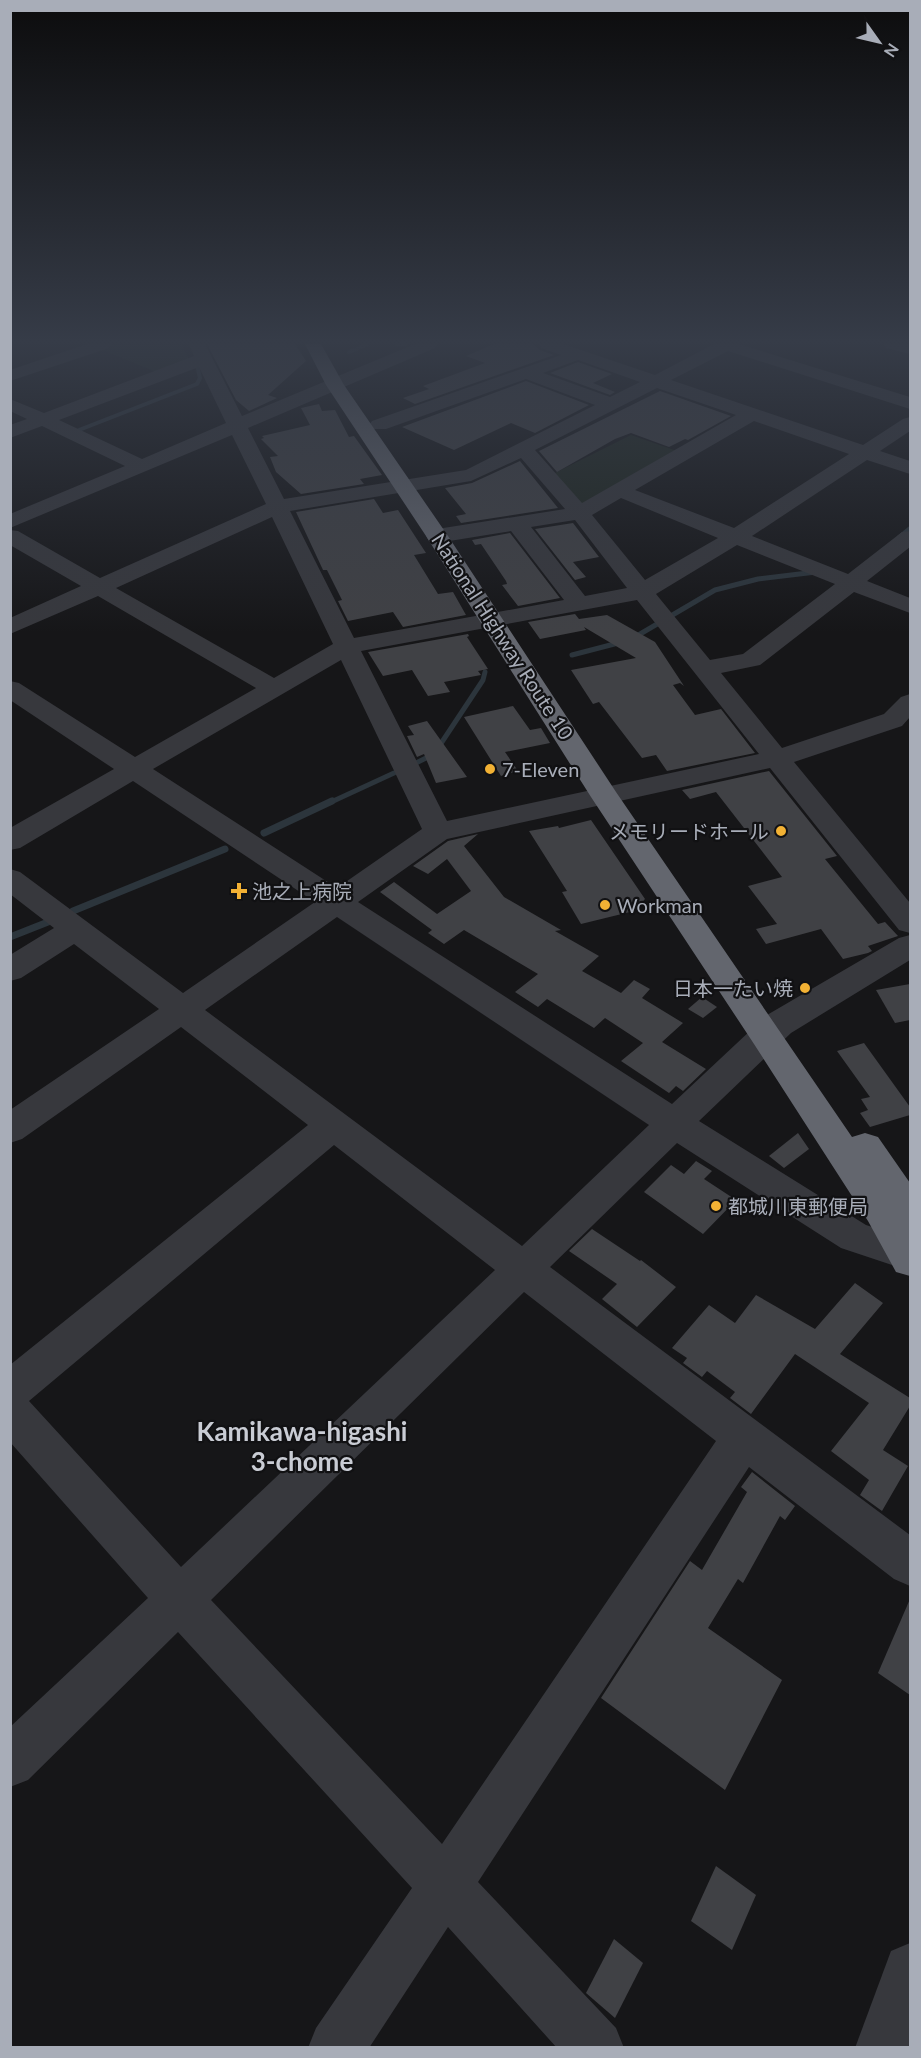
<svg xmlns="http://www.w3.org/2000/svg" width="921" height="2058" font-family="Lato,'Noto Sans JP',sans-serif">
<rect width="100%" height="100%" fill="#161618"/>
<g fill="#1e261f">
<path d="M 112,344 L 181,344 L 189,359 L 156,372 L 98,348 Z"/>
<path d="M 631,435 L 677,451 L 583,503 L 575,504 L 551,475 Z"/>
</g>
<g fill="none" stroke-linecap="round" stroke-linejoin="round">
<g stroke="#2c353c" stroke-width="4">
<path d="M 397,344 L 406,344"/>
<path d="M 349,352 L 368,344"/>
<path d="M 79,430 L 197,384 L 200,378 L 197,365"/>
<path d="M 899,537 L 910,528"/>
</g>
<g stroke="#2c353c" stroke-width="5">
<path d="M 635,637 L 715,590 L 758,579 L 816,572"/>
<path d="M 572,655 L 622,642"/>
<path d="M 416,763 L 434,754 L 483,680 L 485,672"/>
<path d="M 329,803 L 394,773"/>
</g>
<g stroke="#2c353c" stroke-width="7">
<path d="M 264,833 L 332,801"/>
<path d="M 73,911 L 225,849"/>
<path d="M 10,937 L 48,922"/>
</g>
</g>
<g fill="#404145">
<path d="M 207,344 L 295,344 L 306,361 L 268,395 L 277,398 L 249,411 L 236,400 Z"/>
<path d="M 494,344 L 533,344 L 540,350 L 554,355 L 415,404 L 403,398 L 429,389 L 423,386 L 485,363 L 466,356 Z"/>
<path d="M 578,362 L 612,374 L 593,383 L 615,392 L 610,395 L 550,373 Z"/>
<path d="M 526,381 L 589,405 L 535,433 L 511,423 L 454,450 L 402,427 Z"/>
<path d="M 660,391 L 731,416 L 688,440 L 685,439 L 669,447 L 631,433 L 615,439 L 557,472 L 539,451 Z"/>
<path d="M 319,404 L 322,411 L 335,410 L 349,437 L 354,436 L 382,475 L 360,479 L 364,484 L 301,494 L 276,472 L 270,457 L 278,456 L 261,439 L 264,438 L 262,436 L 310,425 L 301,408 Z"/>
<path d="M 520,461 L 558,508 L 461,523 L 456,516 L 466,514 L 445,488 L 472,483 Z"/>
<path d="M 374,499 L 383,513 L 398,510 L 426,553 L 414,555 L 438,594 L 453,592 L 466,615 L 403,627 L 393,612 L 348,621 L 338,601 L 342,600 L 327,570 L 323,570 L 296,512 Z"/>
<path d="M 573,523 L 599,557 L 573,562 L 586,577 L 575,580 L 535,529 Z"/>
<path d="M 510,533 L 560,598 L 518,606 L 502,585 L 507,584 L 506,581 L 481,544 L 475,545 L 472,540 Z"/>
<path d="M 575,614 L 579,619 L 607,615 L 655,642 L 684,686 L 680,683 L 673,685 L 695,715 L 721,709 L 755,753 L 667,771 L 656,755 L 642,758 L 599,702 L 593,704 L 571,670 L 636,658 L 584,627 L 586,630 L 540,639 L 528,622 Z"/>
<path d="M 468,634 L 469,636 L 467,637 L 488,669 L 478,671 L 481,675 L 444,682 L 450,692 L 428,696 L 412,670 L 383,676 L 368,652 Z"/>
<path d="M 513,706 L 530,730 L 541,728 L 550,743 L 505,752 L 518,771 L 501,776 L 464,717 Z"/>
<path d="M 427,721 L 467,777 L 436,783 L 424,754 L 417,757 L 407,736 L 414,735 L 408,726 Z"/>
<path d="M 769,771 L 837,856 L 825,859 L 878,924 L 885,922 L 898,936 L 868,946 L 872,951 L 868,953 L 843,959 L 821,929 L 766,944 L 756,929 L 777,924 L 748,886 L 782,877 L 716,792 L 690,799 L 682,790 Z"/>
<path d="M 591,820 L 645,899 L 634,911 L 581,924 L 562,892 L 567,891 L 529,831 L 558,826 L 559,828 Z"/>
<path d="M 478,834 L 464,846 L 504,897 L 561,930 L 555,931 L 599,956 L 582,971 L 621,993 L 634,980 L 650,989 L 642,998 L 683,1023 L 662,1042 L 706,1069 L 683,1091 L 676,1086 L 669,1093 L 621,1061 L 643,1043 L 605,1018 L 594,1028 L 547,999 L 538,1007 L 515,992 L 538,974 L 464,930 L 444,944 L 428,933 L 432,930 L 380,892 L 394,882 L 437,914 L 471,891 L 447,859 L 428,874 L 413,866 L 448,841 Z"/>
<path d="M 910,984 L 910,1020 L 895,1023 L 876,990 Z"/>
<path d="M 702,997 L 717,1007 L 703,1018 L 688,1009 Z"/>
<path d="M 864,1043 L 910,1107 L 910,1115 L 870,1127 L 860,1113 L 868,1110 L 861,1099 L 870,1097 L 837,1051 Z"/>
<path d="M 798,1133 L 809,1149 L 784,1168 L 769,1156 Z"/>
<path d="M 696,1161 L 712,1171 L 704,1179 L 736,1200 L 703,1234 L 644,1192 L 671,1165 L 684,1174 Z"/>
<path d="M 592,1229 L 640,1261 L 641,1260 L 676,1287 L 637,1327 L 602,1299 L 617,1284 L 569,1251 Z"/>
<path d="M 855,1283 L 883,1303 L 840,1354 L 910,1398 L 910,1406 L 883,1450 L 908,1466 L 882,1511 L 860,1495 L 869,1480 L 831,1451 L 869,1403 L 795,1354 L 751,1414 L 730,1398 L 735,1392 L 707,1371 L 702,1377 L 683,1363 L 687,1358 L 672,1348 L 709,1305 L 735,1323 L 756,1295 L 815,1329 Z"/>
<path d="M 752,1472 L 795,1506 L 785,1520 L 780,1516 L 743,1583 L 738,1579 L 708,1628 L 782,1680 L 725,1790 L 601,1698 L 690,1561 L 702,1570 L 747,1492 L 741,1487 Z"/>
<path d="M 910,1599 L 910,1695 L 878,1673 Z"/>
<path d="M 716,1866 L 756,1895 L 732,1950 L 691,1921 Z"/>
<path d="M 614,1939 L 643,1963 L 615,2018 L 586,1993 Z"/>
</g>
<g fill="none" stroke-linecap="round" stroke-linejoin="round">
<g fill="#37383d" fill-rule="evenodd">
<path d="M 87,344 L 112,344 L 109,348 L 10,381 L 10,370 Z"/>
<path d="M 189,344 L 205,344 L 242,416 L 415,344 L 438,344 L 435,348 L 248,428 L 284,499 L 466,470 L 595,405 L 526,379 L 386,429 L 372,429 L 369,425 L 372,421 L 561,355 L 541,348 L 539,344 L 563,344 L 655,375 L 714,344 L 739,344 L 910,397 L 910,409 L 728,351 L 671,380 L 863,445 L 903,419 L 910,417 L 910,431 L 880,451 L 910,461 L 910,474 L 867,460 L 752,536 L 848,574 L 902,532 L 910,531 L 910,547 L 867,581 L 910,598 L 910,613 L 854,592 L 760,665 L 721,673 L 782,748 L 884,714 L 901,697 L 910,694 L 910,717 L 902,726 L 794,762 L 910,903 L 910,933 L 899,930 L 770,768 L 447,839 L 358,902 L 672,1104 L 767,1015 L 899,938 L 910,935 L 910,960 L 791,1033 L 699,1121 L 866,1225 L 910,1239 L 910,1271 L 841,1248 L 677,1143 L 550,1267 L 910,1535 L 910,1586 L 894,1579 L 749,1467 L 478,1882 L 616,2028 L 624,2048 L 557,2048 L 448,1927 L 369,2048 L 308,2048 L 316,2028 L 412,1888 L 178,1632 L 28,1780 L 10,1787 L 10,1727 L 148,1598 L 10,1442 L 10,1365 L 308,1125 L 181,1027 L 22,1139 L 10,1143 L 10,1110 L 159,1009 L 74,944 L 21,978 L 10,981 L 10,955 L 54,928 L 10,894 L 10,869 L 20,872 L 183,993 L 315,902 L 133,781 L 20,848 L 10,850 L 10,828 L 114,769 L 10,700 L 10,681 L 19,683 L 135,757 L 256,688 L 98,596 L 10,634 L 10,618 L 81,586 L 10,545 L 10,530 L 18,531 L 100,578 L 266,504 L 232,435 L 10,528 L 10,514 L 125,466 L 42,426 L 10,438 L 10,425 L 27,419 L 10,411 L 10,399 L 44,413 L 194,356 ZM 578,360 L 640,382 L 610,397 L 543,373 ZM 199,367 L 226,423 L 142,459 L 59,420 ZM 657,388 L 736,415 L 582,503 L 535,450 ZM 754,421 L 849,454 L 734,528 L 635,490 ZM 521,458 L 565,509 L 437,529 L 429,531 L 426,536 L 429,541 L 437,543 L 511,531 L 564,600 L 354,638 L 290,511 L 471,481 ZM 621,498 L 718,538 L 645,580 L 592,515 ZM 272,517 L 333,644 L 274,678 L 116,588 ZM 575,520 L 627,588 L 585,596 L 531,527 ZM 737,545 L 835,584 L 743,654 L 710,660 L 656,594 ZM 637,600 L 759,754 L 447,821 L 361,651 ZM 341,660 L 422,829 L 337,888 L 153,769 ZM 337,917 L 649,1125 L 522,1246 L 205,1010 ZM 334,1145 L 495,1270 L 181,1567 L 29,1401 ZM 524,1292 L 716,1441 L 442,1844 L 211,1600 Z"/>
<path d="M 883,344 L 910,344 L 910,354 L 886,348 Z"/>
<path d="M 910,1943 L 910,2048 L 855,2048 L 891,1951 Z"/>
</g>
<path fill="#63666e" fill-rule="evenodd" d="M 305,344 L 321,344 L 344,385 L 448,536 L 616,792 L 852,1137 L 865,1133 L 878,1137 L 910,1183 L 910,1276 L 896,1272 L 868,1221 L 754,1044 L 591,797 L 426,536 L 326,385 Z"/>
</g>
<linearGradient id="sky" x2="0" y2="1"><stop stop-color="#0c0c0d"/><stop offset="0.54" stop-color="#363c48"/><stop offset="1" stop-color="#363c48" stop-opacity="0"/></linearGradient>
<rect width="921" height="632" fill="url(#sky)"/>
<g fill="#f2b134" stroke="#111113" stroke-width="2">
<circle cx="490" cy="769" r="6"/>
<circle cx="781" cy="831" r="6"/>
<path d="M236 882h6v6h6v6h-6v6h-6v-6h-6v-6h6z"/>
<circle cx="605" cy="905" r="6"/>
<circle cx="805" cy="988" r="6"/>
<circle cx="716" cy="1206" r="6"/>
</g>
<g text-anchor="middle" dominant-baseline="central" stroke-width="4.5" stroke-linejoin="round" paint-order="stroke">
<g font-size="20" fill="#a8adb8" stroke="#111113">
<text transform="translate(503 636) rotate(57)">National Highway Route 10</text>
</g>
<g font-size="20" fill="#a8adb8" stroke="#111113" text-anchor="start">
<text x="502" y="769">7-Eleven</text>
<text x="769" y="831" text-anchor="end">メモリードホール</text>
<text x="252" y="891">池之上病院</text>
<text x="617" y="905">Workman</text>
<text x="793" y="988" text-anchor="end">日本一たい焼</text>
<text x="728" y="1206">都城川東郵便局</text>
</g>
<g font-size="26" font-weight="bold" fill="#c9ccd4" stroke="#111113">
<text x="302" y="1431">Kamikawa-higashi<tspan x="302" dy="30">3-chome</tspan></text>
</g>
</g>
<rect width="921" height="2058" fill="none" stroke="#a8adb8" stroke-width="24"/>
<g transform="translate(879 42) rotate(124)" stroke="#111113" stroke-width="4.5" paint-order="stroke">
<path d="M0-4.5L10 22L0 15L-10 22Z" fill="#a8adb8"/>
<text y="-9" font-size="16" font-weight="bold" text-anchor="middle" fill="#a8adb8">N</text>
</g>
</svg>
